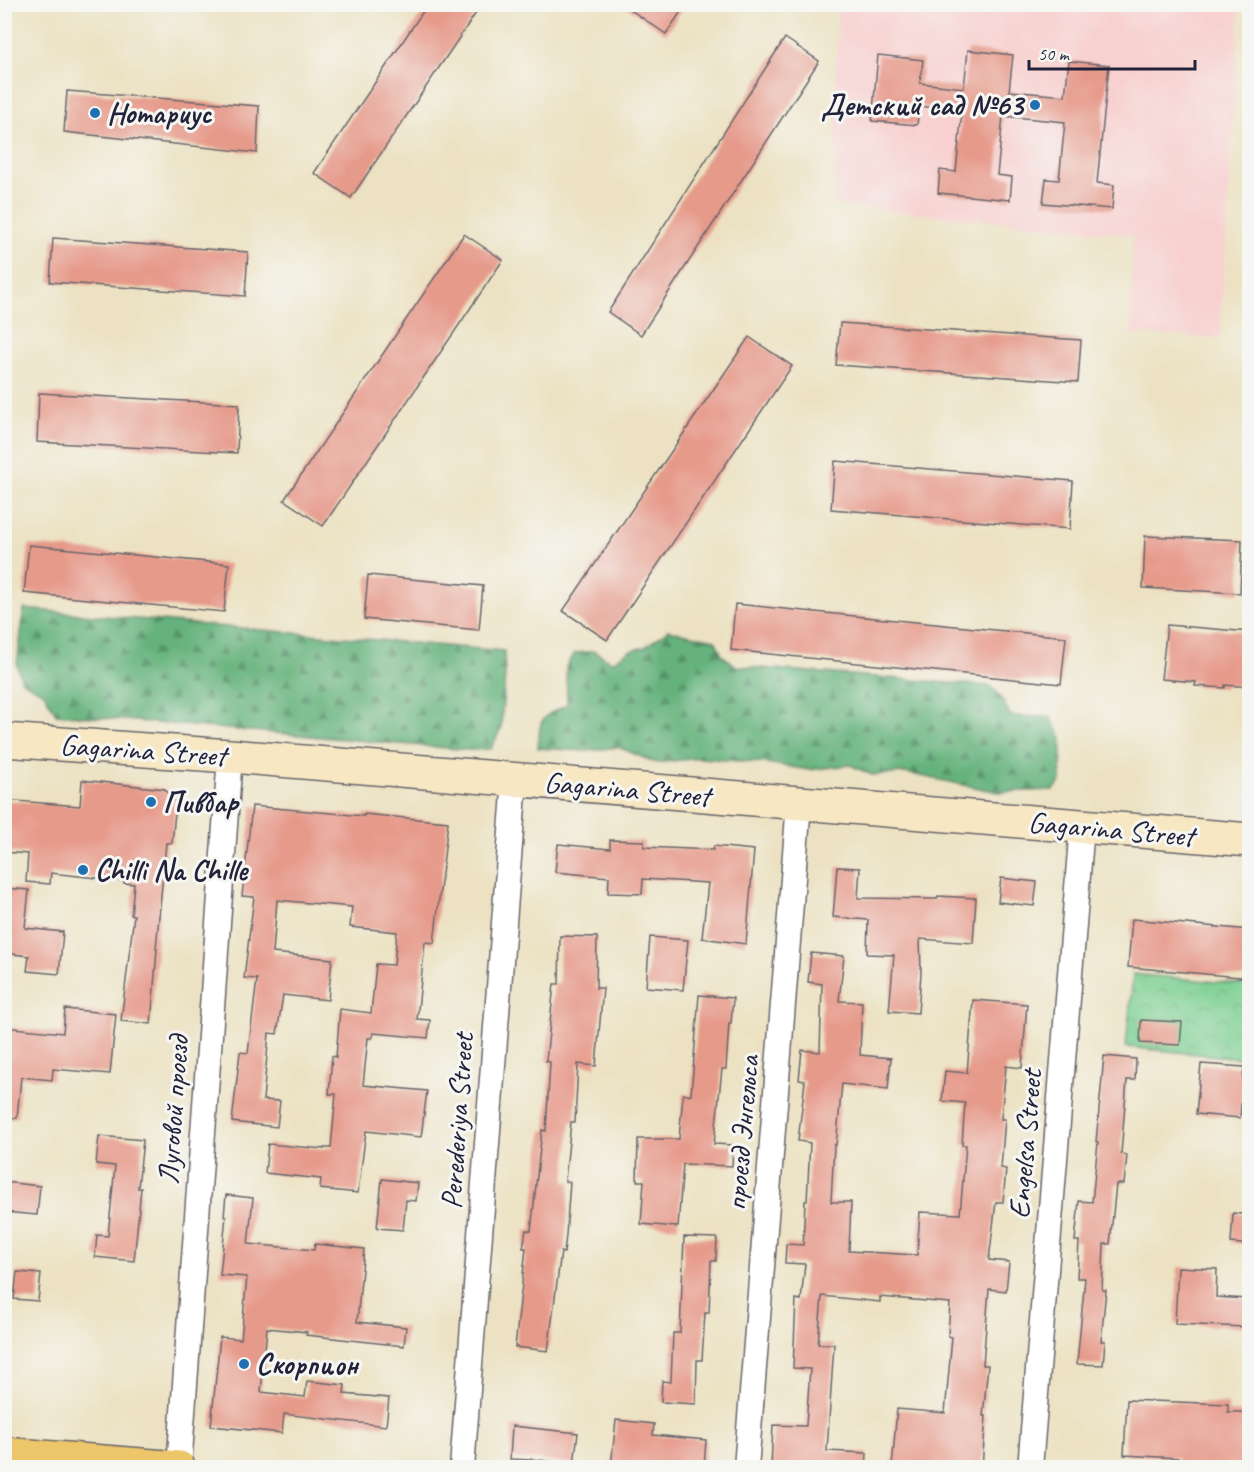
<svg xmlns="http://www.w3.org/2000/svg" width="1254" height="1472" font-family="Caveat,sans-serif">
<defs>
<pattern id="forest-firs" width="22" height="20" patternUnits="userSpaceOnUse" patternTransform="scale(1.5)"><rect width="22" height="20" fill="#65b27b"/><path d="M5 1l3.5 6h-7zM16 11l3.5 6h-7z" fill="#539066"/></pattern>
<pattern id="park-crowns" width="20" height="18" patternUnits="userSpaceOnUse" patternTransform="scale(1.5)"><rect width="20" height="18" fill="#7ccf91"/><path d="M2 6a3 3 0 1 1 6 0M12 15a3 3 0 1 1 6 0" fill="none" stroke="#6bb17e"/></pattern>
</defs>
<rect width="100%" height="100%" fill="#f6f6f2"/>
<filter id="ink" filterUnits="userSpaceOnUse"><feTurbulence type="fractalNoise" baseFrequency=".0167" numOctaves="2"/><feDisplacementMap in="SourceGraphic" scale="12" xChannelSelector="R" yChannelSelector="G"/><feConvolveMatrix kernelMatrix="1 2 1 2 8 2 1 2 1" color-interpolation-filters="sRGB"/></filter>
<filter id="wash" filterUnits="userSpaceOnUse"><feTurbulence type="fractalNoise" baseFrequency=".008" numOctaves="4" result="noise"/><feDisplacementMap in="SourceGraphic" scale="24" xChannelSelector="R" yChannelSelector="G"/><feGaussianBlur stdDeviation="1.35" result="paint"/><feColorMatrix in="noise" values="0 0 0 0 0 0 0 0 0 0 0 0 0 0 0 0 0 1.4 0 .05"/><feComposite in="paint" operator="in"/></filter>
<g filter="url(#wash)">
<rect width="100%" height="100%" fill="#ece2c3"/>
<path fill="#f7d0cf" d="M 837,5 L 1240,5 L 1220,338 L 1131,334 L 1132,235 L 835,205 Z"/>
<g fill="url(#forest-firs)" stroke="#446a5b" stroke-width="1.5">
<path d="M 24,609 L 504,651 L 505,675 L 501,728 L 491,749 L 469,750 L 56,714 L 44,693 L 22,681 L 17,665 Z"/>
<path d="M 668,630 L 715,640 L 722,655 L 736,666 L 991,686 L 1001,698 L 1011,716 L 1050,717 L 1062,738 L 1061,781 L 1054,790 L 998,792 L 906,773 L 872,775 L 850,765 L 809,770 L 766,763 L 699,758 L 656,763 L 618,747 L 587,751 L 538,748 C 540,718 539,718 567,705 L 566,667 L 575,653 L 594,651 L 612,662 L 629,651 L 645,647 Z"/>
</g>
<path fill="url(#park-crowns)" stroke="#4f7866" stroke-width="1.5" d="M 1133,974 L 1249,985 L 1249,1059 L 1126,1047 Z"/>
<g id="blocks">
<g fill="#e69a8a">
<path d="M 428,4 L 482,4 L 351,198 L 314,173 Z"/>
<path d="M 622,4 L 686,4 L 666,34 Z"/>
<path d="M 785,38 L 819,61 L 641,335 L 608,312 Z"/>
<path d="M 968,50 L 1013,55 L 1009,91 L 1065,96 L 1069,61 L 1109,65 L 1097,183 L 1114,185 L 1112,209 L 1043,203 L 1046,179 L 1059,180 L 1065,122 L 1003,116 L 997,175 L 1012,177 L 1010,200 L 938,193 L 940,170 L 956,172 L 962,111 L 919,106 L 917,125 L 872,121 L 878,55 L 923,60 L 920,83 L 964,88 Z"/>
<path d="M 67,91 L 259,106 L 257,153 L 64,132 Z"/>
<path d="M 464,234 L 503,260 L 323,526 L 284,500 Z"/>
<path d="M 53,238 L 248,252 L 245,296 L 50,282 Z"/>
<path d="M 840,323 L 1081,340 L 1078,382 L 836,365 Z"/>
<path d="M 749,337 L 792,366 L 607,640 L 563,611 Z"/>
<path d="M 39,393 L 239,404 L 237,453 L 37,442 Z"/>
<path d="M 835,461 L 1073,481 L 1070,529 L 831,509 Z"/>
<path d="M 1145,536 L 1242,540 L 1240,593 L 1143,588 Z"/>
<path d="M 29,545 L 229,564 L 224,612 L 24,593 Z"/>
<path d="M 368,575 L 483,586 L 479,630 L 364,619 Z"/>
<path d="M 735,604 L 1066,637 L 1061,684 L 731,650 Z"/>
<path d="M 1167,625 L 1250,632 L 1250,687 L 1225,685 L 1225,688 L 1195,686 L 1196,682 L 1161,679 Z"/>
<path d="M 82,780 L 165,789 L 176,803 L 172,843 L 166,843 L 156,948 L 157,949 L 151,1024 L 121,1021 L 134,915 L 131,915 L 134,884 L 124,883 L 124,881 L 51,873 L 50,884 L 26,882 L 28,854 L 4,852 L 4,800 L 80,806 Z"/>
<path d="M 252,806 L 364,816 L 364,814 L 448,822 L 434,943 L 425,942 L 417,1019 L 430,1020 L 428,1038 L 373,1033 L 372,1038 L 368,1038 L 363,1085 L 427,1091 L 421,1137 L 366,1131 L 358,1193 L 320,1189 L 321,1179 L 265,1173 L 268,1144 L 324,1149 L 324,1148 L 331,1148 L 336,1094 L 329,1094 L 332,1056 L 336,1057 L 340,1009 L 371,1013 L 376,964 L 394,965 L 397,932 L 350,927 L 352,907 L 277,900 L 273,953 L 332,959 L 328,1000 L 283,995 L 277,1034 L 269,1033 L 263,1100 L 280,1101 L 277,1127 L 232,1122 L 240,1052 L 248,1053 L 257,979 L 244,978 L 254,897 L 242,896 Z"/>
<path d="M 610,840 L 644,841 L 644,847 L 713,850 L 714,846 L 754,850 L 746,944 L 702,938 L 708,883 L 643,879 L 642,894 L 608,893 L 609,877 L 555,872 L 558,844 L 610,849 Z"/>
<path d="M 837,867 L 860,868 L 858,898 L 937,899 L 938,896 L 976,898 L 973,943 L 920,939 L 921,973 L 918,1013 L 889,1011 L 894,955 L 867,954 L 868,920 L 833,917 Z"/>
<path d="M 1001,878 L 1037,882 L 1034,906 L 998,902 Z"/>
<path d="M 4,888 L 29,890 L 25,928 L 63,932 L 59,974 L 27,971 L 29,956 L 4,953 Z"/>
<path d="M 1132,919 L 1250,930 L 1250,978 L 1128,967 Z"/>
<path d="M 560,936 L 597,937 L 596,988 L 603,988 L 596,1066 L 578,1064 L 575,1122 L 571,1122 L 565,1181 L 570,1182 L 566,1235 L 564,1253 L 561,1252 L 548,1351 L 515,1347 L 526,1248 L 523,1248 L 526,1230 L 531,1231 L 542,1130 L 546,1131 L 550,1062 L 546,1061 L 554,984 L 559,984 Z"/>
<path d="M 650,937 L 688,940 L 683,990 L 646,987 Z"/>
<path d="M 811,953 L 844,956 L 839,1001 L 862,1002 L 860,1055 L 891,1058 L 888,1089 L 842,1084 L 836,1145 L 834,1145 L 831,1202 L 851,1202 L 849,1251 L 917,1255 L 920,1212 L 960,1214 L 966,1145 L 962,1145 L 965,1103 L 942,1101 L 945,1071 L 967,1073 L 973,1000 L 1027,1004 L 1022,1068 L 1006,1066 L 1001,1119 L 1005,1119 L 1001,1168 L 1006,1169 L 1003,1202 L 996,1202 L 989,1260 L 1009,1262 L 1006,1291 L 989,1289 L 983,1365 L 988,1365 L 983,1416 L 986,1416 L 982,1467 L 892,1467 L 897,1409 L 945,1413 L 952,1337 L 948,1336 L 950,1303 L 880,1297 L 880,1302 L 822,1296 L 818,1344 L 834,1344 L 827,1451 L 867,1453 L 866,1467 L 771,1467 L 773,1425 L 806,1426 L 810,1369 L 793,1368 L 796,1299 L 801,1300 L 805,1264 L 785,1263 L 786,1244 L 803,1245 L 805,1201 L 807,1201 L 810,1143 L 798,1141 L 805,1081 L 799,1080 L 802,1050 L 820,1052 L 822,984 L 808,982 Z"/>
<path d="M 699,995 L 733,998 L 731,1023 L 729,1023 L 726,1069 L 722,1069 L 714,1144 L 733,1145 L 732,1166 L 683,1164 L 678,1227 L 641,1224 L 644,1181 L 637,1181 L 638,1139 L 679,1139 L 683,1094 L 691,1095 Z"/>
<path d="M 65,1009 L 116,1014 L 110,1074 L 53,1069 L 52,1080 L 21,1077 L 17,1118 L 4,1118 L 4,1027 L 63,1033 Z"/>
<path d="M 1141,1020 L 1182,1022 L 1180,1045 L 1140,1043 Z"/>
<path d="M 1104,1056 L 1136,1059 L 1135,1080 L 1127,1080 L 1121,1154 L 1127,1155 L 1124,1184 L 1116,1184 L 1110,1244 L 1104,1244 L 1102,1290 L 1106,1290 L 1101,1341 L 1105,1341 L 1103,1365 L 1077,1364 L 1085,1278 L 1077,1278 L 1079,1241 L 1075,1241 L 1079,1201 L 1092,1202 L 1098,1142 L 1096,1142 Z"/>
<path d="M 1201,1064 L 1244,1067 L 1240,1118 L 1196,1114 Z"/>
<path d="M 99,1136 L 143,1140 L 138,1188 L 141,1188 L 134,1261 L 95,1257 L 97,1235 L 108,1236 L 115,1166 L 96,1164 Z"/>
<path d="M 382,1179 L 418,1183 L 416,1201 L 406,1200 L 403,1230 L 377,1228 Z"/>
<path d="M 4,1182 L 40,1186 L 37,1215 L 4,1212 Z"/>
<path d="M 226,1195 L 253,1198 L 248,1244 L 314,1250 L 315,1244 L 364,1249 L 357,1322 L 406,1327 L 404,1346 L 306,1335 L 307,1332 L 267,1328 L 261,1392 L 305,1397 L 307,1381 L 345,1385 L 344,1394 L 389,1398 L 386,1426 L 284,1414 L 282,1433 L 211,1426 L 220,1337 L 241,1339 L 247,1277 L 220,1275 L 226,1216 L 224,1216 Z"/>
<path d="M 1233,1213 L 1250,1215 L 1250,1245 L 1231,1243 Z"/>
<path d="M 684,1237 L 717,1238 L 716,1261 L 711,1261 L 709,1313 L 705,1313 L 702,1360 L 697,1360 L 696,1404 L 661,1402 L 662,1381 L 671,1382 L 673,1333 L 680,1333 Z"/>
<path d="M 1178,1267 L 1217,1269 L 1216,1297 L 1248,1299 L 1246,1327 L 1175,1324 Z"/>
<path d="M 17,1272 L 41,1274 L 38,1301 L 14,1299 Z"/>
<path d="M 1127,1400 L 1228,1404 L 1228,1412 L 1250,1412 L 1250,1467 L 1178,1467 L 1178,1458 L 1124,1455 Z"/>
<path d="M 616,1420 L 654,1424 L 653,1435 L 706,1440 L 704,1467 L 611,1467 Z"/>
<path d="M 512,1426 L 578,1433 L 574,1464 L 531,1459 L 531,1460 L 510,1459 Z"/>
</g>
</g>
</g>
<g filter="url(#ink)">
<use href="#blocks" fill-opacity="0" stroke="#69656b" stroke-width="1.5"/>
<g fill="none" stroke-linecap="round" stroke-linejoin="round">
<g stroke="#69656b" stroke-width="27">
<g id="street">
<path d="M 179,1468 L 230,756"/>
<path d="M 462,1468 L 515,780"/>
<path d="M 746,1468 L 799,803"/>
<path d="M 1030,1468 L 1082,826"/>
</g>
</g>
<g stroke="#69656b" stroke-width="36">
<path id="secondary" d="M 4,740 L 230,756 L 1250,840"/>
</g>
<g stroke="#69656b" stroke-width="36">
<path id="highway" d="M 4,1454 L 179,1468"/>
</g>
<use href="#street" stroke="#fff" stroke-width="24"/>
<use href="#secondary" stroke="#f7e8c3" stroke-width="33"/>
<use href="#highway" stroke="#ecc669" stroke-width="33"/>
</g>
</g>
<g fill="#1f6fb2" stroke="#f6f6f2" stroke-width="2">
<circle cx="1035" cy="105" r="6"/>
<circle cx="95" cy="113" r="6"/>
<circle cx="151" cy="802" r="6"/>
<circle cx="83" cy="870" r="6"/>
<circle cx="244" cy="1364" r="6"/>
</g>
<g text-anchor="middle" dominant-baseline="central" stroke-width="6" stroke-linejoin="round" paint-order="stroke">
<g font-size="30" font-weight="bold" fill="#22223b" stroke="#f6f6f2" text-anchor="start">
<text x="1023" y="105" text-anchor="end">Детский сад №63</text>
<text x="107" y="113">Нотариус</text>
<text x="163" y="802">Пивбар</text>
<text x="95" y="870">Chilli Na Chille</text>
<text x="256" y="1364">Скорпион</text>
</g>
<g font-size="30" fill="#22223b" stroke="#f6f6f2">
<text transform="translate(143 750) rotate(4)">Gagarina Street</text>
<text transform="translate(627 789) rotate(5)">Gagarina Street</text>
<text transform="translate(1111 829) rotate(5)">Gagarina Street</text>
<text transform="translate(173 1110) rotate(-86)">Луговой проезд</text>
<text transform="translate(457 1121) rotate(-86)">Perederiya Street</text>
<text transform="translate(742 1133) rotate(-85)">проезд Энгельса</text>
<text transform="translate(1025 1144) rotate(-85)">Engelsa Street</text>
</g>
</g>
<rect width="1254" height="1472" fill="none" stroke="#f6f6f2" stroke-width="24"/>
<path d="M1029 60v9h166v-9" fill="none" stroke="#22223b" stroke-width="3"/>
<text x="1038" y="60" font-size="18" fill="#22223b" stroke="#f6f6f2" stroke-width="4.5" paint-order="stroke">50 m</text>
</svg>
